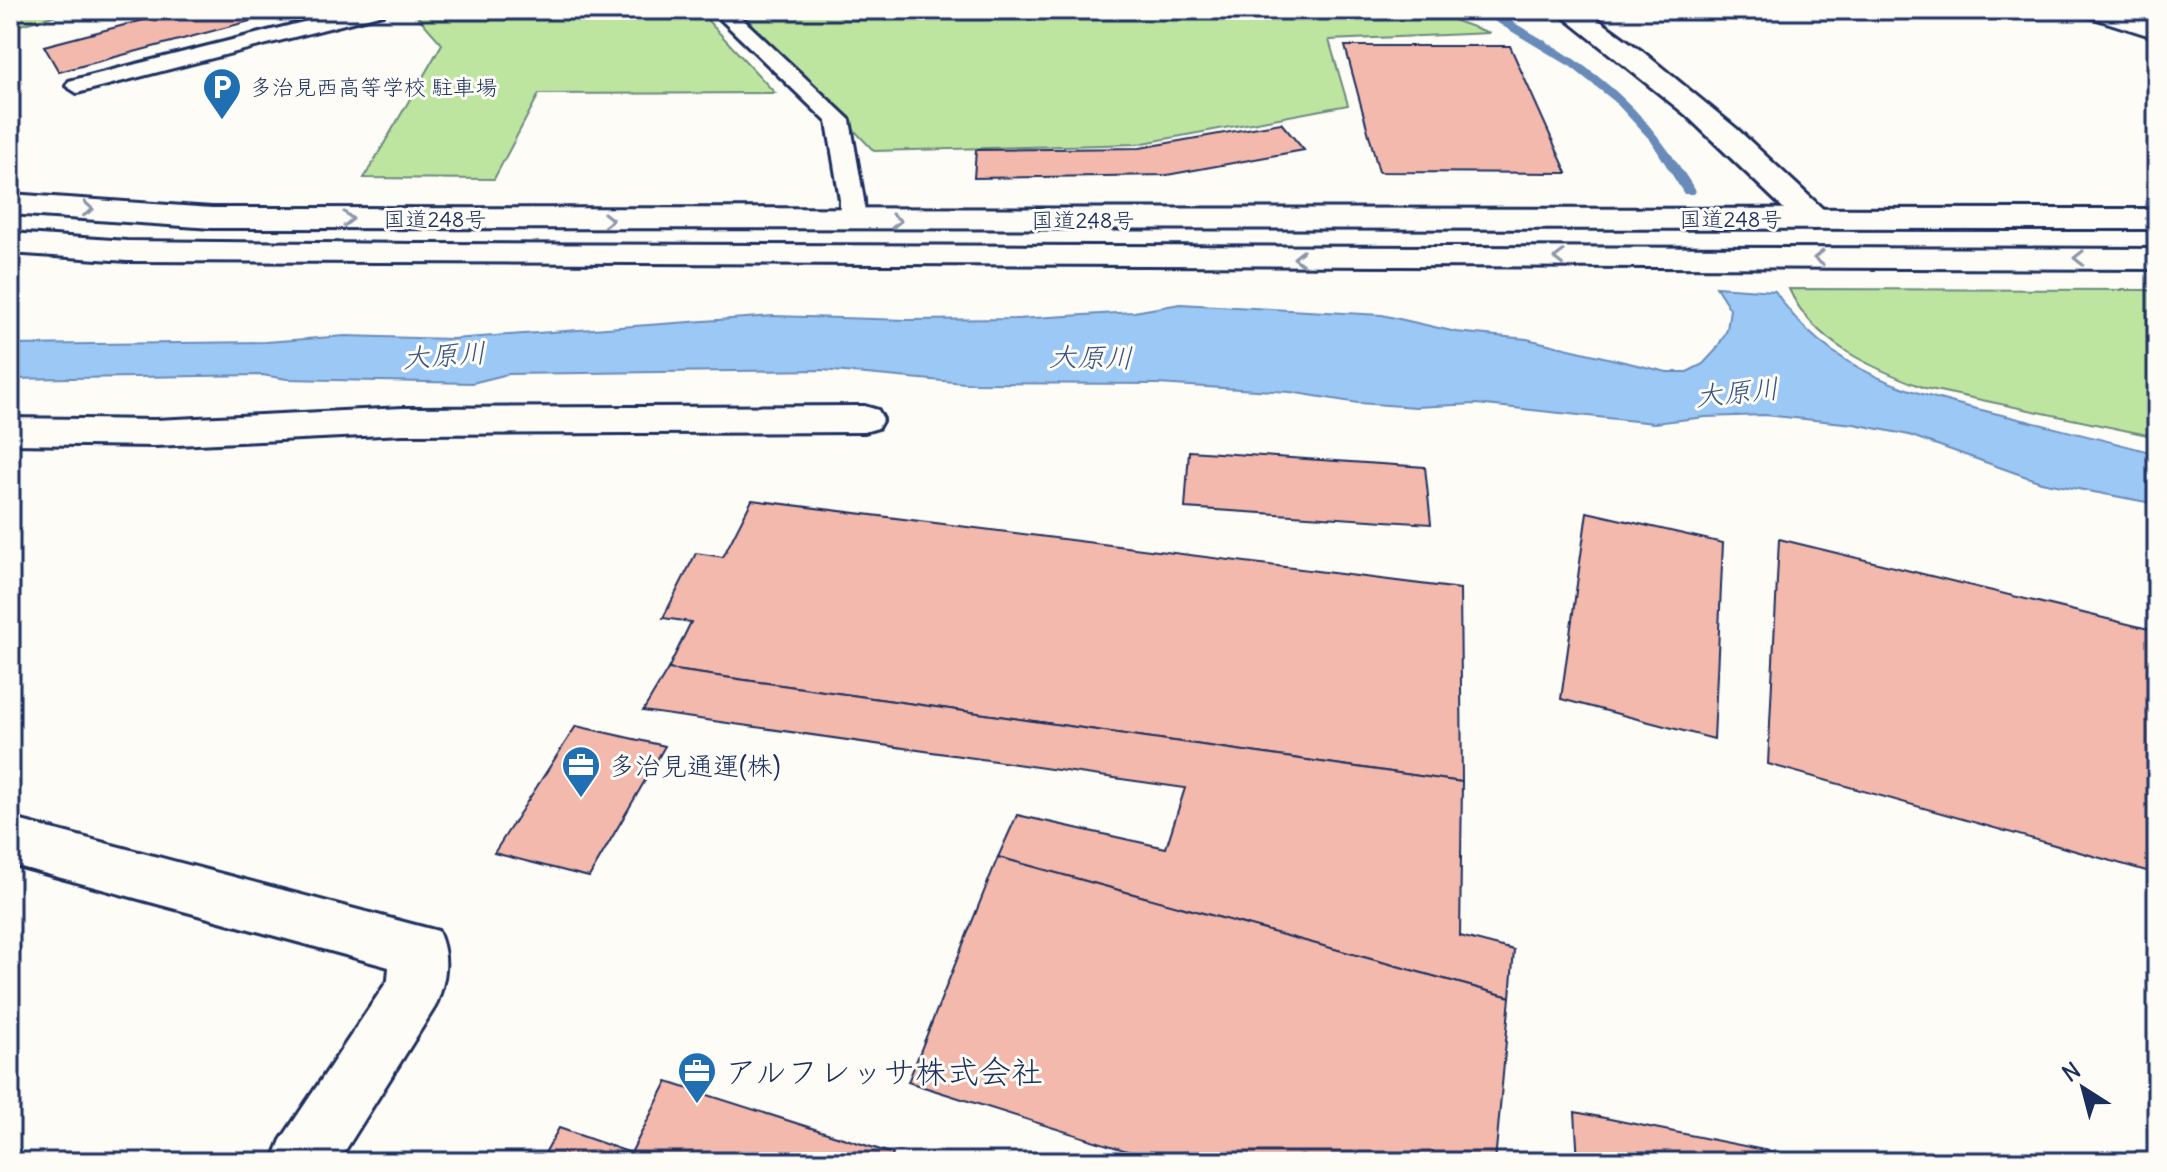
<svg xmlns="http://www.w3.org/2000/svg" width="2167" height="1172" font-family="Delius,'Klee One',sans-serif">
<rect width="100%" height="100%" fill="#fdfcf7"/>
<filter id="ink" filterUnits="userSpaceOnUse"><feTurbulence type="fractalNoise" baseFrequency=".0125" numOctaves="2"/><feDisplacementMap in="SourceGraphic" scale="16" xChannelSelector="R" yChannelSelector="G"/><feConvolveMatrix kernelMatrix="1 2 1 2 8 2 1 2 1" color-interpolation-filters="sRGB"/></filter>
<g filter="url(#ink)">
<g fill="#bee5a0" stroke="#6c8a7f" stroke-width="2">
<path d="M 10,10 L 74,10 L 10,28 Z"/>
<path d="M 412,10 L 698,10 L 775,93 L 539,94 L 494,179 L 364,178 L 442,44 Z"/>
<path d="M 739,10 L 1425,10 L 1490,33 L 1329,40 L 1348,105 L 1138,144 L 874,151 Z"/>
<path d="M 1789,289 L 2157,290 L 2157,437 L 1925,388 C 1872,368 1813,343 1789,289 Z"/>
</g>
<path fill="#9cc8f6" stroke="#688bb9" stroke-width="2" d="M 1716,287 L 1775,291 C 1830,377 1922,396 2015,418 C 2062,430 2110,441 2157,454 L 2157,504 L 2041,482 L 1909,435 L 1854,424 L 1765,415 L 1706,417 L 1654,423 L 1476,404 L 1416,407 L 1358,403 L 1290,392 L 1157,384 L 965,383 L 822,370 L 508,374 L 472,383 L 287,379 L 262,375 L 10,379 L 10,345 L 266,342 L 345,336 L 452,339 L 773,316 L 907,320 L 1017,319 L 1134,312 L 1180,304 L 1382,315 L 1456,332 L 1527,339 L 1667,372 L 1687,372 L 1703,364 L 1716,350 L 1727,330 L 1730,309 Z"/>
<g fill="none" stroke-linecap="round" stroke-linejoin="round">
<path fill="#688bb9" fill-rule="evenodd" d="M 1476,10 C 1496,10 1514,23 1532,33 C 1612,79 1647,114 1696,191 L 1694,194 L 1684,194 L 1651,141 L 1614,101 L 1571,67 Z"/>
</g>
<g fill="#f3b9ad" stroke="#1b2f5e" stroke-width="2">
<path d="M 182,10 L 291,10 L 59,72 L 44,46 Z"/>
<path d="M 1345,46 L 1510,46 L 1567,173 L 1379,172 Z"/>
<path d="M 1281,123 L 1304,150 L 1167,175 L 974,178 L 976,150 L 1140,148 Z"/>
<path d="M 1189,451 L 1425,467 L 1431,524 L 1185,508 Z"/>
<path d="M 752,500 L 1460,589 L 1462,782 L 668,669 L 691,622 L 663,618 L 696,553 L 723,557 Z"/>
<path d="M 1587,512 L 1723,543 L 1714,739 L 1561,699 Z"/>
<path d="M 1779,539 L 2157,631 L 2157,874 L 1768,764 Z"/>
<path d="M 668,669 L 1462,782 L 1460,936 L 1514,950 L 1510,997 L 998,857 L 1017,815 L 1166,848 L 1185,788 L 643,711 Z"/>
<path d="M 576,726 L 665,746 L 589,877 L 494,853 Z"/>
<path d="M 998,857 L 1510,997 L 1495,1162 L 1162,1162 L 908,1082 Z"/>
<path d="M 667,1082 L 893,1154 L 890,1162 L 540,1162 L 559,1128 L 631,1153 Z"/>
<path d="M 1575,1112 L 1824,1162 L 1578,1162 Z"/>
</g>
<g fill="none" stroke-linecap="round" stroke-linejoin="round">
<g stroke="#1b2f5e" stroke-width="6">
<g id="lane">
<path d="M 351,10 L 386,10 L 383,14 L 77,93 L 66,86 L 69,81 Z"/>
<path d="M 711,10 L 733,10 L 850,120 L 864,200 L 865,222 L 861,227 L 843,227 L 839,222 L 840,200 L 827,122 Z"/>
</g>
</g>
<g stroke="#1b2f5e" stroke-width="6">
<g id="street">
<path d="M 1555,10 L 1585,10 L 1643,52 L 1737,129 L 1826,212 L 1830,219 L 1826,226 L 1814,229 L 1802,226 L 1686,115 Z"/>
<path d="M 864,406 L 878,410 L 883,419 L 878,428 L 864,432 L 403,434 L 155,446 L 10,444 L 10,418 L 155,420 L 403,408 Z"/>
<path d="M 10,818 L 438,931 C 450,957 446,981 435,1007 L 338,1162 L 272,1162 L 281,1140 L 388,980 L 389,967 L 10,864 Z"/>
</g>
</g>
<g stroke="#1b2f5e" stroke-width="6">
<path id="secondary" d="M 2083,10 L 2123,10 L 2157,21 L 2157,38 L 2087,16 Z"/>
</g>
<g stroke="#1b2f5e" stroke-width="6">
<g id="highway">
<path d="M 10,194 L 212,208 L 2157,209 L 2157,229 L 212,228 L 10,214 Z"/>
<path d="M 10,233 L 127,241 L 416,244 L 2157,249 L 2157,269 L 127,261 L 10,253 Z"/>
</g>
</g>
<use href="#lane" fill="#fdfcf7" fill-rule="evenodd"/>
<use href="#street" fill="#fdfcf7" fill-rule="evenodd"/>
<use href="#secondary" fill="#fdfcf7" fill-rule="evenodd"/>
<use href="#highway" fill="#fdfcf7" fill-rule="evenodd"/>
</g>
<defs><path id="oneway-chevron" d="M-2-3.5L2.5 0L-2 3.5" fill="none" stroke-width="1.6" stroke-linecap="round" stroke-linejoin="round" transform="scale(2)"/></defs>
<g stroke="#8c96aa">
<use href="#oneway-chevron" transform="translate(88 209) rotate(4)"/>
<use href="#oneway-chevron" transform="translate(348 219)"/>
<use href="#oneway-chevron" transform="translate(608 220)"/>
<use href="#oneway-chevron" transform="translate(896 221)"/>
<use href="#oneway-chevron" transform="translate(1299 258) rotate(-180)"/>
<use href="#oneway-chevron" transform="translate(1559 258) rotate(180)"/>
<use href="#oneway-chevron" transform="translate(1819 258) rotate(180)"/>
<use href="#oneway-chevron" transform="translate(2079 258) rotate(-180)"/>
</g>
</g>
<defs>
<g id="parking-pin" transform="scale(2)"><path d="M0 17L-7.5 6A9.5 9.5 0 1 1 7.5 6Z" fill="#1f6fb2" stroke="#fdfcf7"/><path d="M-3.5-5.5H1a3.5 3.5 0 0 1 0 7H-1V5.5H-3.5ZM-1-3.4V-.6H.8a1.4 1.4 0 0 0 0-2.8Z" fill="#fff"/></g>
<g id="office-pin" transform="scale(2)"><path d="M0 17L-7.5 6A9.5 9.5 0 1 1 7.5 6Z" fill="#1f6fb2" stroke="#fdfcf7"/><path d="M-6-3h4V-5.5h4V-3h4V5H-6ZM-1-4.5V-3h2v-1.5ZM-6 0V1H6V0Z" fill="#fff"/></g>
</defs>
<g fill-rule="evenodd">
<use href="#parking-pin" x="222" y="87"/>
<use href="#office-pin" x="581" y="765"/>
<use href="#office-pin" x="697" y="1071"/>
</g>
<g text-anchor="middle" dominant-baseline="central" stroke-width="6" stroke-linejoin="round" paint-order="stroke">
<g font-size="22" fill="#1b2f5e" stroke="#fdfcf7" text-anchor="start">
<text x="250" y="87">多治見西高等学校 駐車場</text>
</g>
<g font-size="22" fill="#1b2f5e" stroke="#fdfcf7">
<text x="435" y="219">国道248号</text>
<text x="1731" y="219">国道248号</text>
<text x="1083" y="220">国道248号</text>
</g>
<g font-size="26" fill="#1b2f5e" stroke="#fdfcf7" text-anchor="start">
<text x="609" y="765">多治見通運(株)</text>
</g>
<g font-size="28" font-style="italic" fill="#3b5584" stroke="#fdfcf7">
<text transform="translate(444 355) rotate(-4)">大原川</text>
<text transform="translate(1091 357) rotate(1)">大原川</text>
<text transform="translate(1737 392) rotate(-6)">大原川</text>
</g>
<g font-size="32" fill="#1b2f5e" stroke="#fdfcf7" text-anchor="start">
<text x="725" y="1071">アルフレッサ株式会社</text>
</g>
</g>
<rect width="2167" height="1172" fill="none" stroke="#fdfcf7" stroke-width="40"/>
<rect x="20" y="20" width="2127" height="1132" fill="none" stroke="#1b2f5e" stroke-width="3" filter="url(#ink)"/>
<g transform="translate(2083 1088) rotate(324)" stroke="#fdfcf7" stroke-width="6" paint-order="stroke">
<path d="M0-6L14 30L0 20L-14 30Z" fill="#1b2f5e"/>
<text y="-12" font-size="22" font-weight="bold" text-anchor="middle" fill="#1b2f5e">N</text>
</g>
</svg>
